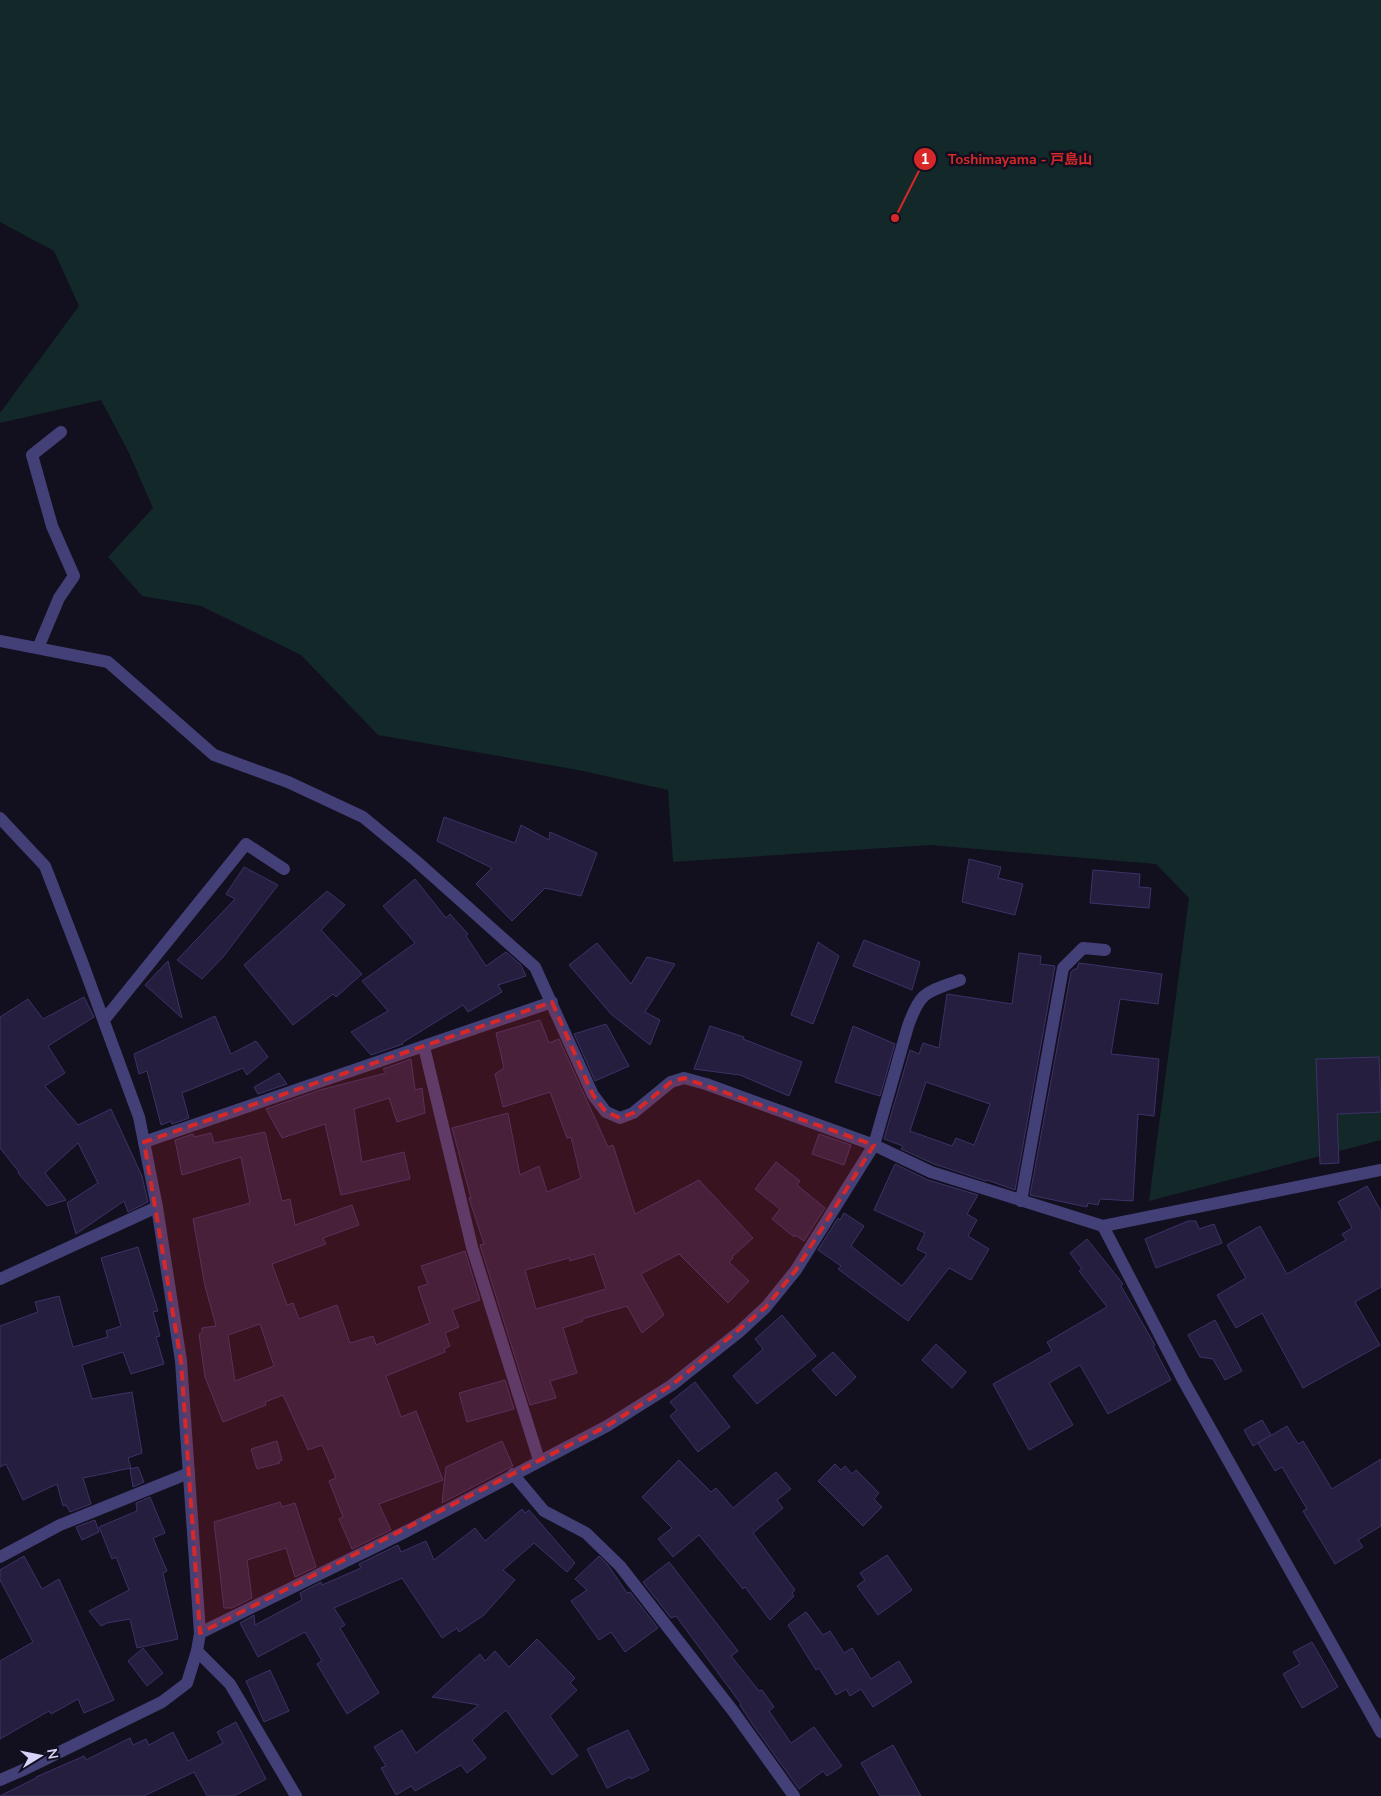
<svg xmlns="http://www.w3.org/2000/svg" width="1381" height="1796" font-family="'Nunito Sans','Noto Sans JP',sans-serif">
<rect width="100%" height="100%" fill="#120f1f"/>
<path fill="#132828" d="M 0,0 L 1381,0 L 1381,1140 L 1149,1201 L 1189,898 L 1156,864 L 930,845 L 673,862 L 668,790 L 578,770 L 378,735 L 301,655 L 201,606 L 142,596 L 108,557 L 153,508 L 129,453 L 101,400 L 0,423 L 0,413 L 79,306 L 54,251 L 0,222 Z"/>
<g fill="#251e3e" stroke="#3e3267" fill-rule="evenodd">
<path d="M 444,817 L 515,843 L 521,825 L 549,840 L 550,832 L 597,853 L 581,896 L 545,888 L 512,921 L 476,884 L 492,868 L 437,841 Z"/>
<path d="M 969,859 L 1001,867 L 998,878 L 1023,884 L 1015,915 L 962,902 Z"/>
<path d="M 244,867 L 278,885 L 223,957 L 202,979 L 177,960 L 235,899 L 226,894 Z"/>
<path d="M 1093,870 L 1140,874 L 1139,887 L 1151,888 L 1149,908 L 1090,903 Z"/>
<path d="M 415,879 L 446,918 L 450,914 L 468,934 L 466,936 L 486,966 L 506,952 L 521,965 L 526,976 L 498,985 L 502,992 L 468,1012 L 463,1005 L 402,1043 L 403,1044 L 371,1055 L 351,1032 L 388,1011 L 362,981 L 415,943 L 383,906 Z"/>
<path d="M 327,891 L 345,905 L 321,930 L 362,974 L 336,997 L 333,994 L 293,1025 L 244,965 Z"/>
<path d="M 864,940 L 920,962 L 912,990 L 853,966 Z"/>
<path d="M 818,942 L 839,956 L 813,1024 L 791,1015 Z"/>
<path d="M 597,943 L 631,984 L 647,957 L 675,964 L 645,1012 L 660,1020 L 650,1045 L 611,1014 L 569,965 Z"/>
<path d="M 1019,953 L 1041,956 L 1040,964 L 1055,966 L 1015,1190 L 987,1180 L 986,1181 L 934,1164 L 901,1149 L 903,1146 L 884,1139 L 910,1050 L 919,1054 L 923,1043 L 939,1048 L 947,994 L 1012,1004 ZM 926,1082 L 990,1104 L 974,1145 L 956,1138 L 952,1146 L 910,1131 Z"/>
<path d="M 168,961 L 182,1018 L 145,985 Z"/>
<path d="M 1079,963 L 1162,974 L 1158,1004 L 1120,999 L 1111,1054 L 1159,1059 L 1154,1116 L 1138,1114 L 1133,1201 L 1100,1199 L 1098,1205 L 1088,1203 L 1087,1207 L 1030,1195 L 1071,972 L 1074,969 L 1077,969 Z"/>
<path d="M 84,997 L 94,1017 L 48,1046 L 65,1073 L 45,1086 L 78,1125 L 111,1109 L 142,1176 L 148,1202 L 128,1212 L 124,1201 L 76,1234 L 67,1203 L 98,1183 L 78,1143 L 45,1173 L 66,1200 L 47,1206 L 18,1173 L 19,1172 L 0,1148 L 0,1017 L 28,999 L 43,1019 Z"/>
<path d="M 215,1016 L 231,1054 L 256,1041 L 268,1057 L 247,1075 L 243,1068 L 182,1093 L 189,1118 L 172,1124 L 171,1121 L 161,1125 L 147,1071 L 139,1074 L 134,1054 Z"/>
<path d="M 540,1020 L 549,1043 L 559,1039 L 608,1147 L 613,1145 L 635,1214 L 699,1180 L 753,1238 L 732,1257 L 733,1258 L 729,1262 L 749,1281 L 728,1303 L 679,1254 L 641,1274 L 664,1315 L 642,1333 L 627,1306 L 582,1319 L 583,1321 L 563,1328 L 577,1373 L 550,1381 L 556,1398 L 530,1405 L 480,1245 L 484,1244 L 469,1198 L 471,1198 L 452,1128 L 508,1113 L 520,1175 L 539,1166 L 547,1192 L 581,1178 L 571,1137 L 567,1138 L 550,1092 L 503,1107 L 495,1074 L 504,1068 L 496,1033 ZM 594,1254 L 606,1289 L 536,1309 L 525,1270 L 569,1258 L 570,1261 Z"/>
<path d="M 606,1024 L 629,1066 L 595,1081 L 574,1034 Z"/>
<path d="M 710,1026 L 744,1037 L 743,1039 L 802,1062 L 789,1096 L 740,1075 L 694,1069 Z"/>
<path d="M 853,1026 L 895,1044 L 880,1096 L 835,1082 Z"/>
<path d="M 1379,1057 L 1381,1112 L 1337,1114 L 1339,1163 L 1320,1164 L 1316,1059 Z"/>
<path d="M 411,1059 L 415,1090 L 422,1088 L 425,1113 L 397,1122 L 389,1098 L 354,1109 L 362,1162 L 404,1152 L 410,1179 L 341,1195 L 325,1124 L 282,1138 L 266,1109 L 320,1090 L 386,1073 L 383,1069 Z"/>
<path d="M 279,1073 L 287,1084 L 258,1094 L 254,1087 Z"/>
<path d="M 265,1132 L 282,1201 L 290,1199 L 295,1225 L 352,1205 L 359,1225 L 323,1238 L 326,1244 L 272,1264 L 287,1305 L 293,1303 L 299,1319 L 337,1305 L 350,1343 L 373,1336 L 376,1345 L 430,1323 L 418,1287 L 428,1284 L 421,1266 L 465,1251 L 480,1300 L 452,1310 L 459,1327 L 445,1333 L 450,1346 L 444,1349 L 445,1352 L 386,1376 L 401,1417 L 416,1411 L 443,1480 L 379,1504 L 391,1530 L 352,1549 L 339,1519 L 343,1517 L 329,1481 L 336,1478 L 322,1445 L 308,1450 L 283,1395 L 265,1402 L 266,1405 L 223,1422 L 205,1377 L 199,1334 L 202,1333 L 202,1328 L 216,1326 L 205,1286 L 193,1219 L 250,1203 L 241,1157 L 182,1175 L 175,1140 L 193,1134 L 194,1137 L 211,1133 L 214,1143 ZM 260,1324 L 274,1366 L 235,1381 L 228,1335 Z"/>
<path d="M 819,1134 L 851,1145 L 844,1165 L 812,1154 Z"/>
<path d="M 776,1162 L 800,1181 L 797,1185 L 825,1208 L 804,1241 L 795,1235 L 794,1237 L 772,1219 L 780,1209 L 755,1189 Z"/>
<path d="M 895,1164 L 928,1180 L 978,1195 L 967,1214 L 977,1220 L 968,1236 L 989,1249 L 971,1280 L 949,1268 L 908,1321 L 838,1269 L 841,1266 L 818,1250 L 838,1218 L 840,1220 L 844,1213 L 864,1226 L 851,1246 L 902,1286 L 927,1254 L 917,1249 L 925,1233 L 874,1210 Z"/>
<path d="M 1367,1186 L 1381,1211 L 1381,1287 L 1355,1302 L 1380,1345 L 1303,1388 L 1262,1313 L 1236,1328 L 1217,1295 L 1246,1278 L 1227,1245 L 1260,1226 L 1287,1274 L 1346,1240 L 1342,1234 L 1352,1228 L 1338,1202 Z"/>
<path d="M 1188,1221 L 1196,1221 L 1199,1229 L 1214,1224 L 1222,1243 L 1156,1268 L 1145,1239 Z"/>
<path d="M 1087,1239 L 1123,1284 L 1121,1286 L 1155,1345 L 1153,1346 L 1171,1380 L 1108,1414 L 1080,1365 L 1049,1383 L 1073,1425 L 1029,1450 L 993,1384 L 1052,1351 L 1047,1342 L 1107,1307 L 1079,1271 L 1082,1269 L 1070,1253 Z"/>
<path d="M 138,1247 L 158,1311 L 153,1312 L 160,1336 L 156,1337 L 164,1364 L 131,1374 L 123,1352 L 82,1365 L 92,1399 L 132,1392 L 142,1453 L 128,1458 L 131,1468 L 83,1478 L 91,1504 L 70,1512 L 66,1505 L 63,1506 L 57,1484 L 23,1500 L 6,1464 L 0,1467 L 0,1326 L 38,1312 L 35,1302 L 59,1296 L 73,1347 L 108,1337 L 106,1331 L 121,1326 L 101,1258 Z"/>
<path d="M 782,1315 L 816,1356 L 757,1404 L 733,1376 L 763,1349 L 755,1339 Z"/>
<path d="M 1215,1320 L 1242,1371 L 1225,1380 L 1213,1359 L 1200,1357 L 1188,1335 Z"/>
<path d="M 936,1344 L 966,1372 L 952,1388 L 922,1360 Z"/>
<path d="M 833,1352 L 856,1377 L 836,1396 L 812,1370 Z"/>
<path d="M 505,1380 L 514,1409 L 467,1422 L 459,1393 Z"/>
<path d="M 695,1382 L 730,1427 L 698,1452 L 670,1416 L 677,1410 L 670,1402 Z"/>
<path d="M 1262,1420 L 1271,1435 L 1253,1446 L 1244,1430 Z"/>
<path d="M 1287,1426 L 1298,1444 L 1303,1441 L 1332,1489 L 1381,1459 L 1381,1526 L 1358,1540 L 1363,1547 L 1335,1564 L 1303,1511 L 1307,1509 L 1282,1467 L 1275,1471 L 1258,1443 Z"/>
<path d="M 277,1441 L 282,1460 L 279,1461 L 280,1463 L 257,1469 L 251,1449 Z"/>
<path d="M 502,1441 L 513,1466 L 442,1503 L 446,1467 Z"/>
<path d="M 679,1460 L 711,1492 L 716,1488 L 733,1508 L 776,1472 L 791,1489 L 777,1500 L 783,1508 L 753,1533 L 795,1590 L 792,1593 L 794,1596 L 770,1620 L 745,1587 L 743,1589 L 699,1535 L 673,1557 L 658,1539 L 672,1528 L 642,1497 Z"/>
<path d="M 835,1464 L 841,1470 L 845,1466 L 852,1474 L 856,1470 L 879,1493 L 874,1499 L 882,1507 L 863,1526 L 818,1481 Z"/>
<path d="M 138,1467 L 144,1482 L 133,1487 L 130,1469 Z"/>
<path d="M 150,1497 L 165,1533 L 153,1538 L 167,1571 L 163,1573 L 178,1639 L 137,1648 L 130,1619 L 107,1623 L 101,1626 L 89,1611 L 129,1590 L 116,1557 L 112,1559 L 99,1527 L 137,1511 L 136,1503 Z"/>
<path d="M 280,1502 L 282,1507 L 295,1503 L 316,1567 L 295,1577 L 286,1548 L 247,1560 L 252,1598 L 232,1608 L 224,1608 L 214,1522 Z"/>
<path d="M 522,1509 L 525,1513 L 529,1510 L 575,1563 L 567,1572 L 534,1543 L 503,1570 L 515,1580 L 484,1615 L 459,1632 L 457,1628 L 442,1638 L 402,1578 L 334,1608 L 345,1625 L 340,1628 L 379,1693 L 347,1714 L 317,1664 L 322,1661 L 305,1632 L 258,1657 L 240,1623 L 254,1615 L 255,1625 L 302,1600 L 300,1593 L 321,1582 L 322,1585 L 361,1568 L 359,1564 L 398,1545 L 401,1552 L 426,1541 L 434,1560 L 475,1528 L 485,1541 Z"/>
<path d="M 95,1520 L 99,1532 L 82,1540 L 76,1527 Z"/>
<path d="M 887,1555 L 912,1590 L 878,1615 L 857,1586 L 865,1580 L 860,1573 Z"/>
<path d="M 24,1556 L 42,1589 L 59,1579 L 114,1700 L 84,1713 L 78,1699 L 51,1714 L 49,1711 L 0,1739 L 0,1661 L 33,1642 L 0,1580 L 0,1570 Z"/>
<path d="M 599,1556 L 608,1565 L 627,1593 L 630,1592 L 658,1628 L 625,1652 L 611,1632 L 599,1640 L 571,1601 L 587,1590 L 575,1579 Z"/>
<path d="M 669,1562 L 738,1651 L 731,1656 L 759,1691 L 762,1690 L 774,1707 L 769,1711 L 791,1743 L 814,1727 L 842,1766 L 827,1776 L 823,1771 L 799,1789 L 753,1725 L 740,1705 L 741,1704 L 676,1616 L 671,1618 L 643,1582 Z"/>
<path d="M 806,1612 L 823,1635 L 830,1631 L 844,1653 L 852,1648 L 871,1679 L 899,1661 L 912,1682 L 873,1707 L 861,1689 L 850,1696 L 846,1689 L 836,1695 L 819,1668 L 816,1670 L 788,1625 Z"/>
<path d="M 537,1639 L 575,1678 L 570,1683 L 577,1690 L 550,1716 L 578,1756 L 552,1775 L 506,1710 L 472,1740 L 486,1758 L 467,1773 L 461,1765 L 415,1791 L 411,1786 L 396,1795 L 381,1768 L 386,1766 L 374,1747 L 402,1730 L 416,1753 L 479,1705 L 432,1697 L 480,1654 L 485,1661 L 495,1651 L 509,1667 Z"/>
<path d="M 1312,1642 L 1338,1687 L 1302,1708 L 1283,1674 L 1300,1664 L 1293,1652 Z"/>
<path d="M 143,1648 L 163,1673 L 147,1686 L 128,1661 Z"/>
<path d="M 270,1670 L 289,1711 L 264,1722 L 246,1681 Z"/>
<path d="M 236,1722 L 266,1779 L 234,1796 L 207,1796 L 194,1772 L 144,1796 L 0,1796 L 36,1778 L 36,1777 L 84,1756 L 86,1760 L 130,1738 L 133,1745 L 146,1739 L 149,1745 L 173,1732 L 188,1761 L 223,1743 L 217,1732 Z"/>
<path d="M 628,1730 L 649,1770 L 631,1779 L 630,1777 L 607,1788 L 587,1749 Z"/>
<path d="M 893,1745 L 921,1796 L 880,1796 L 861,1763 Z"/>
</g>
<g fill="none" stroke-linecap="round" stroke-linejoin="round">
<g stroke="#434078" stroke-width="12">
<path d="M 0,641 L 108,662 L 214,755 L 288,782 L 363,817 L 415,860 L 535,967 L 593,1095 L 606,1112 L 620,1118 L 633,1113 L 671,1082 L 684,1078 L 706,1084 L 874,1145 L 931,1172 L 1103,1226 L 1381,1170"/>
<path d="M 38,648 L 59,598 L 74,576 L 52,526 L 32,455 L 61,432"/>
<path d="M 0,818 L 45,866 L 81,959 L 139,1117 L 157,1207 L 181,1361 L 200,1633 L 197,1651 L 187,1683 L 162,1702 L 23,1770 L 0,1780"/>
<path d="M 104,1020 L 246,844 L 284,869"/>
<path d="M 424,1047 L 472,1247 L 539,1460"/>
<path d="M 144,1142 L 552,1002"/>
<path d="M 1021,1201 L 1063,968 L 1083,948 L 1105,950"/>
<path d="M 1103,1226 L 1183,1380 L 1381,1732"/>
<path d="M 0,1279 L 157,1207"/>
<path d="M 513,1474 L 544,1511 L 586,1533 L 620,1566 L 733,1711 L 794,1796"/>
<path d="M 0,1557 L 60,1525 L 189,1473"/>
<path d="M 200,1633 L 407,1531 L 607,1426 L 672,1385 L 739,1332 L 766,1307 L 796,1270 L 874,1145 L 908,1026 C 921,990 926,993 960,980"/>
<path d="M 197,1651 L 230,1684 L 296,1796"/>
</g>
</g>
<path fill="#d62828" fill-opacity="0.2" stroke="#d62828" stroke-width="4" stroke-dasharray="10 6" stroke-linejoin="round" d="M 552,1002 L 593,1095 L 606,1112 L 620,1118 L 633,1113 L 671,1082 L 684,1078 L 874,1145 L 796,1270 L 766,1307 L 672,1385 L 607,1426 L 200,1633 L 181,1361 L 144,1142 Z"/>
<path fill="none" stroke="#d62828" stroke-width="2" d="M895 218L925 159"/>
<g fill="#d62828" stroke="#120f1f" stroke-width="2">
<circle cx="895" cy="218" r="5"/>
<circle cx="925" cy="159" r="12"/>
</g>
<g font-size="15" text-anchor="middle" font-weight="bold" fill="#fff">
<text x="925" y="164">1</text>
</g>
<g font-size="14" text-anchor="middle" font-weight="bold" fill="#d62828" stroke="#120f1f" stroke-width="5" stroke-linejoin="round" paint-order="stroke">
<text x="1020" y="164">Toshimayama - 戸島山</text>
</g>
<g transform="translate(40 1756) rotate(80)" stroke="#120f1f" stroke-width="4" paint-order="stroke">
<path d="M0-4L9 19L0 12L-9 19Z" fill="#d8d3fa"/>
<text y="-8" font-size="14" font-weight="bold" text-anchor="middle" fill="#d8d3fa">N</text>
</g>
</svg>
